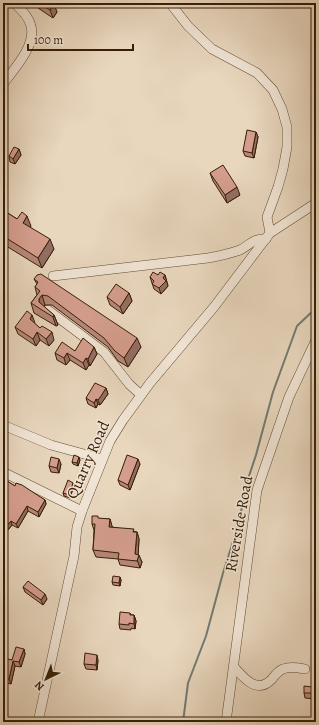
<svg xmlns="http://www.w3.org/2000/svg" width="319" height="725" font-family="Alegreya,serif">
<rect width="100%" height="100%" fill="#e8d6bd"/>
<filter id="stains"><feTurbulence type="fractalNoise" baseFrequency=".005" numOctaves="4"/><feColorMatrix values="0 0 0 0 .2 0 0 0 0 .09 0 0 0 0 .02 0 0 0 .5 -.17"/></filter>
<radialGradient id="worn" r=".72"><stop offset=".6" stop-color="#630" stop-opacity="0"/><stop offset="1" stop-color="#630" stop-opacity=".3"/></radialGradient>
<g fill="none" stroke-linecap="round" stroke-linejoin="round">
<path stroke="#727a71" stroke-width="2" d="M 183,722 L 188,683 L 206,636 L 223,573 L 239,523 L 246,485 L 256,455 L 273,392 L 297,326 L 316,308"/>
<g stroke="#634c34" stroke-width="10">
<g id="minor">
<path d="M 170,3 L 188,26 L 212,49 L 257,73 L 273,90 L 282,109 L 287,127 L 287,147 L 283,169 L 278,187 L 267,217 L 270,233"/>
<path d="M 3,84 C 14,69 36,46 31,26 C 29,17 21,9 14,3"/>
<path d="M 53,276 L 208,258 C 219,256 229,254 240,250 C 250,245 253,238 266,239"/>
<path d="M 48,310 L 104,352 L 129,384 L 141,395"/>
<path d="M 3,425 L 51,445 L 102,459"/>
<path d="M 3,472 L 82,511"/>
<path d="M 234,667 C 244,678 257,695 272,679 C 275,675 278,671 283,669 C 290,666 299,668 305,669"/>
<path d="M 38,722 L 74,556 L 77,527 L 82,511 L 110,441 L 123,420 L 150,383 L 214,307 L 270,233 L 316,203"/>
<path d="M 226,722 L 257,490 L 289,397 L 316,340"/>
</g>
</g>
<use href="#minor" stroke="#f0e4d4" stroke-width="9"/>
</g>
<g fill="#b68779" stroke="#371e07">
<path d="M 35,3 L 52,3 L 57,12 L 53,18 L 38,8 L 37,4 Z"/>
<path d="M 256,132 L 258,137 L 254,158 L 245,156 L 243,151 Z"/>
<path d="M 19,149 L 21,155 L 15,164 L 10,162 L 9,156 Z"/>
<path d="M 210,173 L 240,195 L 227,203 L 213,181 Z"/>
<path d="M 3,210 L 17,219 L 31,226 L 30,227 L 54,249 L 42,268 L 3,244 Z"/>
<path d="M 158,275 L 165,275 L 168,286 L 161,294 L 154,289 L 150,277 Z"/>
<path d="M 34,279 L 141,347 L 128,367 L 118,361 L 108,347 L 52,305 L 45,305 L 44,307 L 54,315 L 58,325 L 56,326 L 34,313 L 31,303 L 37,295 L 35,287 L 37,284 Z"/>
<path d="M 129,293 L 132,301 L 123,314 L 110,305 L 107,297 Z"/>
<path d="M 32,315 L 34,323 L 54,340 L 49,346 L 40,340 L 36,346 L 18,334 L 15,327 Z"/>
<path d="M 94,347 L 97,354 L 90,366 L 89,365 L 86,370 L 70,360 L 66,365 L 57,360 L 55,353 L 75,351 Z"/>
<path d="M 106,388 L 108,394 L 103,401 L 100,405 L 98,404 L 96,408 L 88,404 L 86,398 Z"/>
<path d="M 80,460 L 78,466 L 73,464 L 72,462 Z"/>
<path d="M 61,464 L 59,473 L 51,472 L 49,466 Z"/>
<path d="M 140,464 L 130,490 L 120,485 L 118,480 Z"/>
<path d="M 3,475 L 6,480 L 6,481 L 15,486 L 45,500 L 46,504 L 39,517 L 28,511 L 18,528 L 12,525 L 4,535 L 5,540 L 3,543 L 3,512 L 4,512 L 4,511 L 3,510 Z"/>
<path d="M 73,483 L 74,485 L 70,498 L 64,496 L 63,493 Z"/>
<path d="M 98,519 L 110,519 L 112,527 L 137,532 L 139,539 L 138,555 L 142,562 L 140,568 L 120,565 L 118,559 L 96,557 L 93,550 L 94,530 L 92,524 Z"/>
<path d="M 120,577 L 121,580 L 120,586 L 113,585 L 112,582 Z"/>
<path d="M 23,587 L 47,599 L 43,605 L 25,592 Z"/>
<path d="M 130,613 L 131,615 L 134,615 L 136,621 L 135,629 L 131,628 L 131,630 L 120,629 L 119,624 Z"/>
<path d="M 24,649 L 25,654 L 21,667 L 15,666 L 11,684 L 3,682 L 3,660 L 12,660 Z"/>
<path d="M 98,660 L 97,670 L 86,669 L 84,664 Z"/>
<path d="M 312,687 L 314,692 L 314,699 L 305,698 L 304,693 Z"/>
</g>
<g fill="#946e63" stroke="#371e07">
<path d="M 54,4 L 57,12 L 53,18 L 50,10 Z"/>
<path d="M 256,132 L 258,137 L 254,158 L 252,153 Z"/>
<path d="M 19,149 L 21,155 L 15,164 L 13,159 Z"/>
<path d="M 237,187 L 240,195 L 227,203 L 225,195 Z"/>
<path d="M 27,216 L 31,226 L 27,233 L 23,223 Z"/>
<path d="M 50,239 L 54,249 L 42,268 L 38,258 Z"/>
<path d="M 165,275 L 168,286 L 161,294 L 159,288 L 163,278 Z"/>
<path d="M 129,293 L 132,301 L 123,314 L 120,307 Z"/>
<path d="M 42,295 L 45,305 L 42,309 L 39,302 L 39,299 Z"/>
<path d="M 32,315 L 35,323 L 32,326 L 30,319 Z"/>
<path d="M 54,315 L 58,325 L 56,326 L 53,317 Z"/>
<path d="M 37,332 L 40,340 L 36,346 L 33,339 Z"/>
<path d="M 52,332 L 54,340 L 49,346 L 46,339 Z"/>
<path d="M 137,338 L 141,347 L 128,367 L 124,358 Z"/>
<path d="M 94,347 L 97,354 L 90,366 L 88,359 Z"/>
<path d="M 67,353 L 70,360 L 66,365 L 64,358 Z"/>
<path d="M 86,358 L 89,365 L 86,370 L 83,363 Z"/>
<path d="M 106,388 L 108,394 L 103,401 L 100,405 L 98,400 Z"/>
<path d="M 96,399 L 98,404 L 96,408 L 94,403 Z"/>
<path d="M 79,457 L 80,460 L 78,466 L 77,463 Z"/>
<path d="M 59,459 L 61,464 L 59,473 L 57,468 Z"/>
<path d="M 138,459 L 140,464 L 130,490 L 128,485 Z"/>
<path d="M 73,483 L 74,485 L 70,498 L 69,495 Z"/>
<path d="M 45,500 L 46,504 L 39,517 L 38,512 Z"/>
<path d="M 27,506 L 28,511 L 18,528 L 16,524 Z"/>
<path d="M 110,519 L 112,526 L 112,534 L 109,527 Z"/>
<path d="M 11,521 L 12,525 L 3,536 L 3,530 Z"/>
<path d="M 137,532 L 139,539 L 138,558 L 139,555 L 142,562 L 140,568 L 135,554 Z"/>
<path d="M 4,536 L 5,540 L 3,543 L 3,537 Z"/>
<path d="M 120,577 L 121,580 L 120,586 L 119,583 Z"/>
<path d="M 5,594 L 7,599 L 3,611 L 3,600 Z"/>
<path d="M 45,594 L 47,599 L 43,605 L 41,600 Z"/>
<path d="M 134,615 L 136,621 L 135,629 L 134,624 Z"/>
<path d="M 24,649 L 25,654 L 21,667 L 19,662 Z"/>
<path d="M 97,655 L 98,660 L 97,670 L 96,665 Z"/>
<path d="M 13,661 L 15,666 L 11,684 L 9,679 Z"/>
<path d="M 312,687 L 314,692 L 314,699 L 312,693 Z"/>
</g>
<g fill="#d49d8d" stroke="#371e07">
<path d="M 39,3 L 52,3 L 54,4 L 50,10 Z"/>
<path d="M 247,130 L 256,132 L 252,153 L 243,151 Z"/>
<path d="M 14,147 L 19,149 L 13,159 L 9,156 Z"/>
<path d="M 223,165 L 237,187 L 225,195 L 210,173 Z"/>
<path d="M 3,210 L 17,219 L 22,212 L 27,216 L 23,223 L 50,239 L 38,258 L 3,236 Z"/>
<path d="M 153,272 L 158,275 L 160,272 L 165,275 L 163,278 L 166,281 L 159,288 L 152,284 L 154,281 L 150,277 Z"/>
<path d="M 41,274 L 137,338 L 124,358 L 115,351 L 104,338 L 48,296 L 42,295 L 39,299 L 39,302 L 54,315 L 53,317 L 31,303 L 40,291 L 35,287 L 38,282 L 34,279 L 37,275 Z"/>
<path d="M 116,284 L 129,293 L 120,307 L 107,297 Z"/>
<path d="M 27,311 L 32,315 L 30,319 L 40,328 L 42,326 L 52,332 L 46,339 L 37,332 L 33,339 L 15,327 Z"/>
<path d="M 83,338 L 94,347 L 88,359 L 86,358 L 83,363 L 67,353 L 64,358 L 55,353 L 62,342 L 75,351 Z"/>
<path d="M 95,383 L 106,388 L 101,396 L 98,400 L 96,399 L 94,403 L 86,398 Z"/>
<path d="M 74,455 L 79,457 L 77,463 L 72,462 Z"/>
<path d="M 127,455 L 138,459 L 128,485 L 118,480 Z"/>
<path d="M 51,457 L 59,459 L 57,468 L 49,466 Z"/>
<path d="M 3,475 L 5,476 L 4,479 L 15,486 L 16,483 L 22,485 L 45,500 L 38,512 L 27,506 L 16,524 L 11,521 L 3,530 L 3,512 L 4,512 L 6,508 L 3,507 Z"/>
<path d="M 68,480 L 73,483 L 69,495 L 63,493 Z"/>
<path d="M 92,516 L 98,516 L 98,518 L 110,519 L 109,527 L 134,529 L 133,532 L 137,532 L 135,554 L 139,555 L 137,561 L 118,559 L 119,553 L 93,550 L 95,524 L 92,524 Z"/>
<path d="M 113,576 L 120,577 L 119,583 L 112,582 Z"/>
<path d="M 28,581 L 45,594 L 41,600 L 23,587 Z"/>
<path d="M 3,594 L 5,594 L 3,600 Z"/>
<path d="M 120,612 L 130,613 L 130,615 L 134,615 L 134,624 L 129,623 L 129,625 L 119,624 Z"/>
<path d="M 16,647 L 24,649 L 19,662 L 13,661 L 9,679 L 3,678 L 3,658 L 12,660 Z"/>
<path d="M 85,653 L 97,655 L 96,665 L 84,664 Z"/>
<path d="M 304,686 L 312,687 L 312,693 L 304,693 Z"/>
</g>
<g text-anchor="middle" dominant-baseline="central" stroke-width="3" stroke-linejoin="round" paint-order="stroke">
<g font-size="16" fill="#371e07" stroke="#f0e4d4">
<text transform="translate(88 460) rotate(-66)">Quarry Road</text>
<text transform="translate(239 524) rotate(-80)">Riverside Road</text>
</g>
</g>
<rect width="319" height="725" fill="none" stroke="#e8d6bd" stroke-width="16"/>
<rect x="4" y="4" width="311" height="717" fill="none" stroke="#371e07" stroke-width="2"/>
<rect x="8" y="8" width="303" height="709" fill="none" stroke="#371e07"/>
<g transform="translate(46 679) rotate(223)" stroke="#f0e4d4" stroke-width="3" paint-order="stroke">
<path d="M0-3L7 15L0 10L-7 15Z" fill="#371e07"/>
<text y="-6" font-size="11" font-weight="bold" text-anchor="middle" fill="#371e07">N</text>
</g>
<path d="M28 44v6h105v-6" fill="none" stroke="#371e07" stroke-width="2"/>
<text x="34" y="44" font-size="12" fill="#371e07" stroke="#f0e4d4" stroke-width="3" paint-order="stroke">100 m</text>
<rect width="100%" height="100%" filter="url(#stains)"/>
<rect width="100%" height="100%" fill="url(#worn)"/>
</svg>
